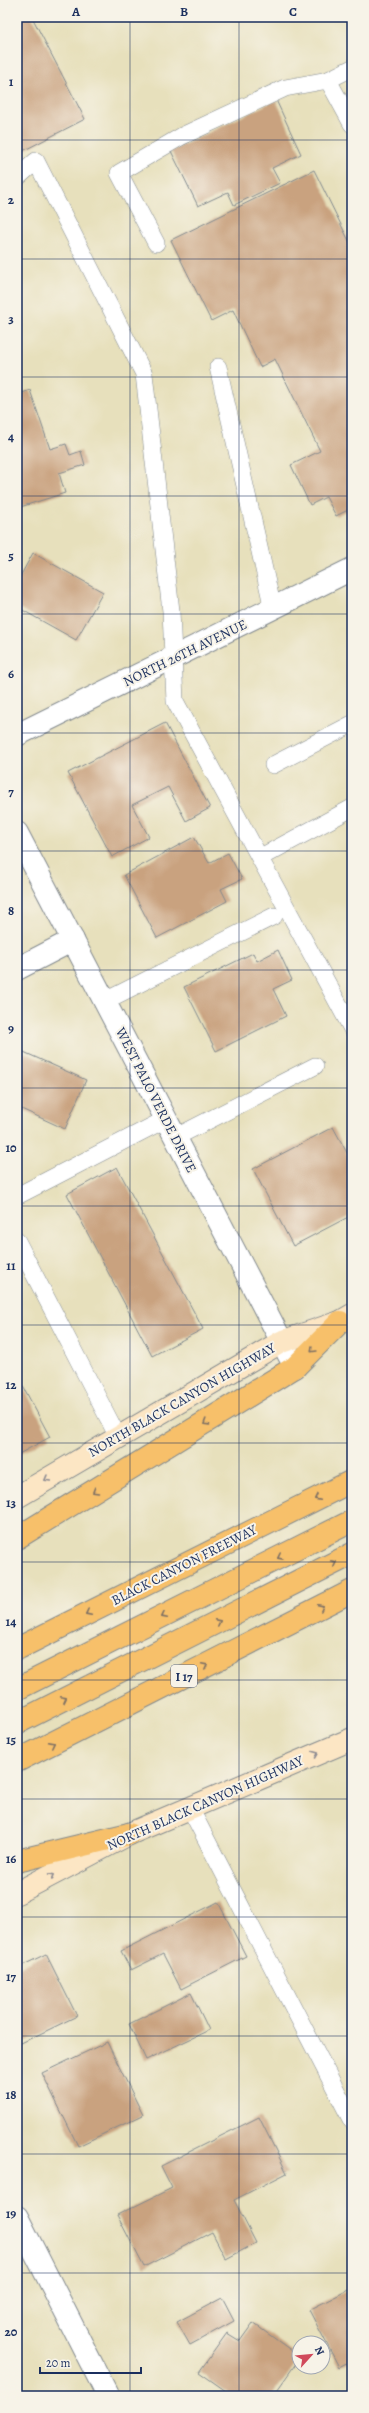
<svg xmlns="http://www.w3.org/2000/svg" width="369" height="2413" font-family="Alegreya,serif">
<rect width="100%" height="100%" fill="#f7f3e8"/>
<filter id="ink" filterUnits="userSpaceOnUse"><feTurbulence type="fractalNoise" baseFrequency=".025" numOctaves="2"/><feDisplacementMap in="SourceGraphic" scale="8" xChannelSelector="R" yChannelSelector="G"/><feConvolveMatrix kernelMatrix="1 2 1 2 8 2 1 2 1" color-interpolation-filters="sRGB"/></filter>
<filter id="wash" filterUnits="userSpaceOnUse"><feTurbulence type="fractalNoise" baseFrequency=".012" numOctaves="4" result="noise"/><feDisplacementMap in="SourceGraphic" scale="16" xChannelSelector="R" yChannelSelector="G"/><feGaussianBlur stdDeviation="0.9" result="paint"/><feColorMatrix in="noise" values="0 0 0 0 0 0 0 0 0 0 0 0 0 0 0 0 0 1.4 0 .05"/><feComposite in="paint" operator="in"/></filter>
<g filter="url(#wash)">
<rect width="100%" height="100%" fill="#e7e0bc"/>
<g id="blocks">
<g fill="#c9a27f">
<path d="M 17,17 L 32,17 L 85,119 L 17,154 Z"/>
<path d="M 276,100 L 301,154 L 272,168 L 280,183 L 234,205 L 228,192 L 198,206 L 171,151 Z"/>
<path d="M 314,170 L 352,247 L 352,508 L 336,516 L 326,497 L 310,505 L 291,465 L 320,451 L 275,359 L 260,367 L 233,310 L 211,321 L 171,240 Z"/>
<path d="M 30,390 L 50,449 L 66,444 L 70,455 L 81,451 L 85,465 L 59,473 L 65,493 L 17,508 L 17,395 Z"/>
<path d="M 33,553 L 103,592 L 76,640 L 17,607 L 17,582 Z"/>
<path d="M 165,723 L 210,808 L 186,821 L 168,787 L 132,805 L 149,837 L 112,857 L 68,773 Z"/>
<path d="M 194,837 L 209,863 L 228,853 L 242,879 L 221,889 L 227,901 L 157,938 L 124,875 Z"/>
<path d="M 278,950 L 292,980 L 273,989 L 286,1016 L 216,1051 L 184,987 L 253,953 L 257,961 Z"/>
<path d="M 17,1049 L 86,1080 L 65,1129 L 17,1107 Z"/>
<path d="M 333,1127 L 352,1162 L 352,1215 L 293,1246 L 253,1169 Z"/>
<path d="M 117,1167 L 203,1329 L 152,1356 L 67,1194 Z"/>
<path d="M 17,1375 L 50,1437 L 17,1455 Z"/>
<path d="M 218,1902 L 246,1956 L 181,1989 L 163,1954 L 131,1970 L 121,1951 Z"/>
<path d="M 46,1954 L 77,2016 L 17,2045 L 17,1968 Z"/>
<path d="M 191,1993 L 209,2030 L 146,2060 L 129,2024 Z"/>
<path d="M 107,2042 L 143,2115 L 78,2146 L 42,2073 Z"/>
<path d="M 259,2117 L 287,2173 L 234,2200 L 256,2243 L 226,2259 L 212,2232 L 144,2267 L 117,2215 L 172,2188 L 161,2166 Z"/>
<path d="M 352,2288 L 352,2360 L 339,2367 L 309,2310 Z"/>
<path d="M 222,2298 L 234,2321 L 190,2345 L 177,2322 Z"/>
<path d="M 253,2323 L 299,2356 L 299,2359 L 273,2396 L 233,2396 L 199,2372 L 227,2333 L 240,2341 Z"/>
</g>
</g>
</g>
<g filter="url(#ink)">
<use href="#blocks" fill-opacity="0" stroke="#81888d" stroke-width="1"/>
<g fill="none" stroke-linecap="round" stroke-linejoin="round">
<g stroke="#81888d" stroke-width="18">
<g id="lane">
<path d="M 352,68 L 328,80 L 352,124"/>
<path d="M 17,178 L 36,161 L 144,374 L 171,611 L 175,701 L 352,1029"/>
<path d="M 156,243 L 119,173 L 182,136 L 285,88 L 328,80"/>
<path d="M 218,367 L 273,609"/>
<path d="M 273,765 L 352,724"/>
<path d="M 261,857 L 352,808"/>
<path d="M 105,1001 L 274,916"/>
<path d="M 176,1137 L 315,1066"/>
<path d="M 17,1196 L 166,1119"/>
<path d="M 17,1241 L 118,1437"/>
<path d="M 190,1808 L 352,2121"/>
</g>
</g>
<g stroke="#81888d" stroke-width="24">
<g id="street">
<path d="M 17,735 L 352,569"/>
<path d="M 17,833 L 295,1367"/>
<path d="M 17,969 L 73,940"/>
<path d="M 17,2217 L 108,2396"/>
</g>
</g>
<g stroke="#81888d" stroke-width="24">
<g id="secondary">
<path d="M 17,1497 L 281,1342 L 340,1322 L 352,1315"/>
<path d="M 17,1893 L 129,1834 L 352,1739"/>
</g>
</g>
<g stroke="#81888d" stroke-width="24">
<g id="highway">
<path d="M 17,1538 L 295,1367 L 340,1322"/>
<path d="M 17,1649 L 352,1481"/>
<path d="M 17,1689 L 352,1521"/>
<path d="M 17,1723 L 352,1554"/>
<path d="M 17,1761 L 352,1591"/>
<path d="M 17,1861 L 129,1834"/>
</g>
</g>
<use href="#lane" stroke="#fff" stroke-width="17"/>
<use href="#street" stroke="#fff" stroke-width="22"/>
<use href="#secondary" stroke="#fce6c4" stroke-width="22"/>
<use href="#highway" stroke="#f7c06b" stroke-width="22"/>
</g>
<defs><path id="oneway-chevron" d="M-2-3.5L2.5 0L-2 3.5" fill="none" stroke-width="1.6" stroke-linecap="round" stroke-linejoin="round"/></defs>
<g stroke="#7e7064">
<use href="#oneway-chevron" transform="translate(313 1350) rotate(135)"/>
<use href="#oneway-chevron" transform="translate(206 1423) rotate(148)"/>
<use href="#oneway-chevron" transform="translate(95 1491) rotate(149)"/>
<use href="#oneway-chevron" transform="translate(317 1498) rotate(153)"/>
<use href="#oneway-chevron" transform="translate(280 1557) rotate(153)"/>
<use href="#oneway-chevron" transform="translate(334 1563) rotate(-27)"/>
<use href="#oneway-chevron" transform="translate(321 1607) rotate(-27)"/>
<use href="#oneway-chevron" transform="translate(88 1613) rotate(153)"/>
<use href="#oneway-chevron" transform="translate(164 1616) rotate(153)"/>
<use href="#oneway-chevron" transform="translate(218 1622) rotate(-27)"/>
<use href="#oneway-chevron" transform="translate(205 1666) rotate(-27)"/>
<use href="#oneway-chevron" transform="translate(64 1699) rotate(-27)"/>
<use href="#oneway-chevron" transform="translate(52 1744) rotate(-27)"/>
</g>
<g stroke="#8c8a91">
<use href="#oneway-chevron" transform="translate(47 1479) rotate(150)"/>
<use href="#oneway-chevron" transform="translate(316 1754) rotate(-22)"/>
<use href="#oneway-chevron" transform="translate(52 1876) rotate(-29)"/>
</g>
</g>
<path fill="none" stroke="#1b2f5e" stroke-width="1" stroke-opacity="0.55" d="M 130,17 L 130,2396M 239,17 L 239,2396M 17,140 L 352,140M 17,259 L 352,259M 17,377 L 352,377M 17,496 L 352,496M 17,614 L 352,614M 17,733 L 352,733M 17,851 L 352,851M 17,970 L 352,970M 17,1088 L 352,1088M 17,1206 L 352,1206M 17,1325 L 352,1325M 17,1443 L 352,1443M 17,1562 L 352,1562M 17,1680 L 352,1680M 17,1799 L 352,1799M 17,1917 L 352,1917M 17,2036 L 352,2036M 17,2154 L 352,2154M 17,2273 L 352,2273"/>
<g text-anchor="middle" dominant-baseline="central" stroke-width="4" stroke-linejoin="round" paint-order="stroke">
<rect fill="#f7f3e8" stroke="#5d6a87" stroke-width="1" x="171" y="1665" width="26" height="22" rx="3"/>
<g font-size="13" font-weight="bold" fill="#1b2f5e">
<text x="184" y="1676">I 17</text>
</g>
<g font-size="14" fill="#1b2f5e" stroke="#f7f3e8">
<text transform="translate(185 653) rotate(-26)">NORTH 26TH AVENUE</text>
<text transform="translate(156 1100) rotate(63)">WEST PALO VERDE DRIVE</text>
<text transform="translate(182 1400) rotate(-30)">NORTH BLACK CANYON HIGHWAY</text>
<text transform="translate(184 1565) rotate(-27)">BLACK CANYON FREEWAY</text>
<text transform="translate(205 1803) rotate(-24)">NORTH BLACK CANYON HIGHWAY</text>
</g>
</g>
<rect width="369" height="2413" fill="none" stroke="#f7f3e8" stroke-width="44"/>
<g transform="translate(311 2355) rotate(63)"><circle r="19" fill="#f7f3e8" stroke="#9fa5b1"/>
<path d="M0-3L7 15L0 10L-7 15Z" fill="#d1495b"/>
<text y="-6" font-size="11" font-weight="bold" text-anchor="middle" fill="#1b2f5e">N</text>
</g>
<path d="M40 2367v6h101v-6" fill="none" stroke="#1b2f5e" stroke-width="2"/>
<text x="46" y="2367" font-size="12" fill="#1b2f5e" stroke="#f7f3e8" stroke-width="3" paint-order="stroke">20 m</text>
<rect x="22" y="22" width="325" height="2369" fill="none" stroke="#1b2f5e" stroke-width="1.5"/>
<g font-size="13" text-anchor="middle" font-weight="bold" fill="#1b2f5e">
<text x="76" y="16">A</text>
<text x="184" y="16">B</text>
<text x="293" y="16">C</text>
<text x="11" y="86">1</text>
<text x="11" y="204">2</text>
<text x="11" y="323">3</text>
<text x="11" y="441">4</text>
<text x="11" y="560">5</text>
<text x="11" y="678">6</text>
<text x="11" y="796">7</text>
<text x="11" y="915">8</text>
<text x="11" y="1033">9</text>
<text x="11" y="1152">10</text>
<text x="11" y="1270">11</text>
<text x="11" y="1389">12</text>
<text x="11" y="1507">13</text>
<text x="11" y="1626">14</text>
<text x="11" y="1744">15</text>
<text x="11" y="1863">16</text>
<text x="11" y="1981">17</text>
<text x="11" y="2099">18</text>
<text x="11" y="2218">19</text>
<text x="11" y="2336">20</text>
</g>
</svg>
